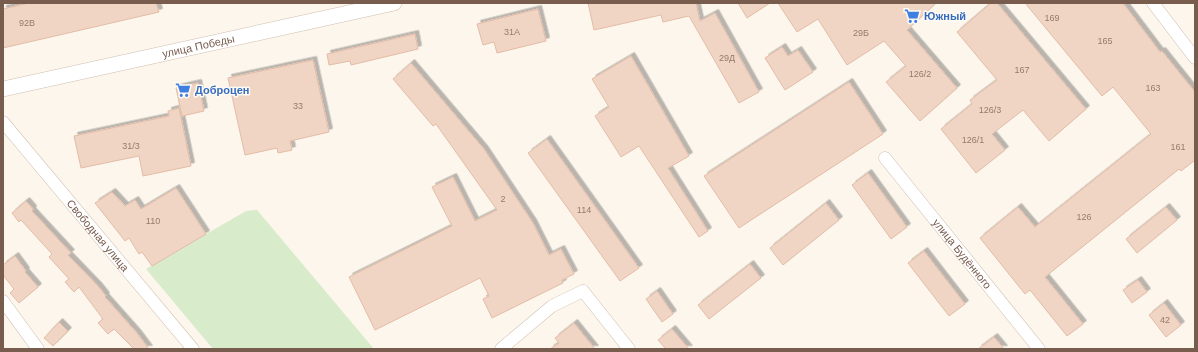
<svg xmlns="http://www.w3.org/2000/svg" width="1198" height="352" font-family="Arial,sans-serif">
<defs>
<filter id="shadow"><feDropShadow dx="3.5" dy="-3.5" stdDeviation="0" flood-color="#0004"/></filter>
</defs>
<rect width="100%" height="100%" fill="#fcf6ec"/>
<path fill="#d8ebca" d="M 257,210 L 374,349 L 213,349 L 146,269 L 246,211 Z"/>
<g fill="#f1d5c4" stroke="#e4bba5" filter="url(#shadow)">
<path d="M 29,3 L 156,3 L 159,12 L 3,48 L 3,9 Z"/>
<path d="M 588,3 L 696,3 L 700,21 L 715,13 L 759,92 L 739,103 L 689,16 L 663,22 L 661,15 L 594,30 Z"/>
<path d="M 738,3 L 770,3 L 747,18 Z"/>
<path d="M 778,3 L 936,3 L 907,30 L 957,88 L 920,121 L 886,82 L 906,66 L 884,41 L 847,65 L 818,19 L 797,32 Z"/>
<path d="M 991,3 L 997,3 L 1086,109 L 1049,141 L 1023,110 L 992,134 L 1005,150 L 976,173 L 941,129 L 972,104 L 970,100 L 997,80 L 957,32 Z"/>
<path d="M 1025,3 L 1123,3 L 1160,52 L 1162,51 L 1195,92 L 1195,160 L 1181,171 L 1179,169 L 1045,277 L 1083,324 L 1067,336 L 1030,290 L 1025,294 L 980,238 L 1018,207 L 1035,227 L 1151,134 L 1113,87 L 1102,96 Z"/>
<path d="M 538,9 L 546,41 L 497,53 L 494,42 L 483,45 L 477,24 Z"/>
<path d="M 415,34 L 418,49 L 351,65 L 350,61 L 329,65 L 327,54 Z"/>
<path d="M 782,47 L 788,56 L 798,50 L 813,72 L 785,90 L 765,58 Z"/>
<path d="M 631,56 L 689,156 L 668,168 L 708,231 L 699,237 L 639,146 L 621,157 L 595,116 L 609,107 L 592,79 Z"/>
<path d="M 313,60 L 329,132 L 290,141 L 292,150 L 278,153 L 277,148 L 245,155 L 228,78 Z"/>
<path d="M 411,63 L 484,149 L 533,223 L 549,255 L 561,249 L 574,274 L 562,280 L 563,283 L 492,318 L 483,299 L 489,296 L 480,278 L 375,330 L 349,277 L 452,226 L 432,187 L 453,177 L 475,221 L 497,210 L 436,124 L 433,126 L 393,79 Z"/>
<path d="M 849,82 L 883,134 L 739,228 L 704,176 Z"/>
<path d="M 198,83 L 204,111 L 182,116 L 176,88 Z"/>
<path d="M 179,108 L 191,166 L 143,176 L 139,156 L 81,168 L 74,136 L 169,116 L 168,111 Z"/>
<path d="M 547,139 L 639,268 L 620,281 L 528,153 Z"/>
<path d="M 868,173 L 907,227 L 891,239 L 852,185 Z"/>
<path d="M 176,188 L 206,234 L 152,266 L 142,252 L 139,254 L 129,238 L 125,241 L 95,203 L 112,192 L 125,206 L 135,200 L 141,209 Z"/>
<path d="M 26,201 L 33,209 L 32,211 L 71,253 L 68,255 L 98,286 L 106,296 L 105,297 L 137,333 L 149,349 L 134,349 L 114,329 L 108,334 L 98,323 L 103,319 L 79,287 L 74,292 L 65,282 L 69,279 L 49,257 L 52,254 L 21,220 L 19,222 L 12,213 Z"/>
<path d="M 826,203 L 839,220 L 783,265 L 770,248 Z"/>
<path d="M 1166,207 L 1177,220 L 1137,253 L 1126,239 Z"/>
<path d="M 924,251 L 965,304 L 949,316 L 908,263 Z"/>
<path d="M 15,256 L 26,271 L 25,272 L 38,287 L 19,303 L 10,293 L 14,289 L 3,275 L 3,265 Z"/>
<path d="M 750,264 L 761,278 L 709,319 L 698,305 Z"/>
<path d="M 1138,280 L 1147,292 L 1132,303 L 1123,290 Z"/>
<path d="M 657,291 L 673,314 L 662,322 L 646,299 Z"/>
<path d="M 1164,303 L 1181,325 L 1166,337 L 1149,315 Z"/>
<path d="M 59,322 L 68,331 L 53,346 L 44,338 Z"/>
<path d="M 574,323 L 595,349 L 550,349 L 559,343 L 555,338 Z"/>
<path d="M 672,329 L 689,349 L 666,349 L 658,340 Z"/>
<path d="M 994,337 L 1004,349 L 978,349 Z"/>
</g>
<g fill="none" stroke-linecap="round" stroke-linejoin="round">
<g stroke="#cfbeb1" stroke-width="13">
<g id="minor">
<path d="M 1153,3 L 1195,58"/>
<path id="s1" d="M 3,122 L 193,349"/>
<path id="s2" d="M 885,158 L 1039,349"/>
<path d="M 3,301 L 38,349"/>
<path d="M 501,349 L 552,306 L 583,291 L 629,349"/>
</g>
</g>
<g stroke="#cfbeb1" stroke-width="16">
<g id="tertiary">
<path id="s3" d="M 3,89 L 394,3"/>
</g>
</g>
<use href="#minor" stroke="#fff" stroke-width="12"/>
<use href="#tertiary" stroke="#fff" stroke-width="15"/>
</g>
<defs>
<g id="supermarket-bare" transform="scale(1.2)"><path d="M-6-5.5h2.5l.6 2H6L4.5 2H-2.5L-4.4-4H-6ZM-1.5 3.2a1.3 1.3 0 1 0 .1 0ZM3 3.2a1.3 1.3 0 1 0 .1 0Z" fill="#3f7fe0" stroke="#fffaf3" stroke-width="2.5" paint-order="stroke"/></g>
</defs>
<g fill-rule="evenodd">
<use href="#supermarket-bare" x="912" y="16"/>
<use href="#supermarket-bare" x="183" y="90"/>
</g>
<g text-anchor="middle" dominant-baseline="central" stroke-width="3" stroke-linejoin="round" paint-order="stroke">
<g font-size="9" fill="#967a6c">
<text x="1052" y="18">169</text>
<text x="27" y="23">92В</text>
<text x="512" y="32">31А</text>
<text x="861" y="33">29Б</text>
<text x="1105" y="41">165</text>
<text x="727" y="58">29Д</text>
<text x="1022" y="70">167</text>
<text x="920" y="74">126/2</text>
<text x="1153" y="88">163</text>
<text x="298" y="106">33</text>
<text x="990" y="110">126/3</text>
<text x="973" y="140">126/1</text>
<text x="131" y="146">31/3</text>
<text x="1178" y="147">161</text>
<text x="503" y="199">2</text>
<text x="584" y="210">114</text>
<text x="1084" y="217">126</text>
<text x="153" y="221">110</text>
<text x="1165" y="320">42</text>
</g>
<g font-size="11" font-weight="bold" fill="#366cbe" stroke="#fffaf3" text-anchor="start">
<text x="924" y="16">Южный</text>
<text x="195" y="90">Доброцен</text>
</g>
<g font-size="11" fill="#785c4e" stroke="#fffaf3">
<text stroke="none"><textPath href="#s3" startOffset="200">улица Победы</textPath></text>
<text stroke="none"><textPath href="#s1" startOffset="148">Свободная улица</textPath></text>
<text stroke="none"><textPath href="#s2" startOffset="123">улица Будённого</textPath></text>
</g>
</g>
<rect width="1198" height="352" fill="none" stroke="#785c4e" stroke-width="8"/>
</svg>
